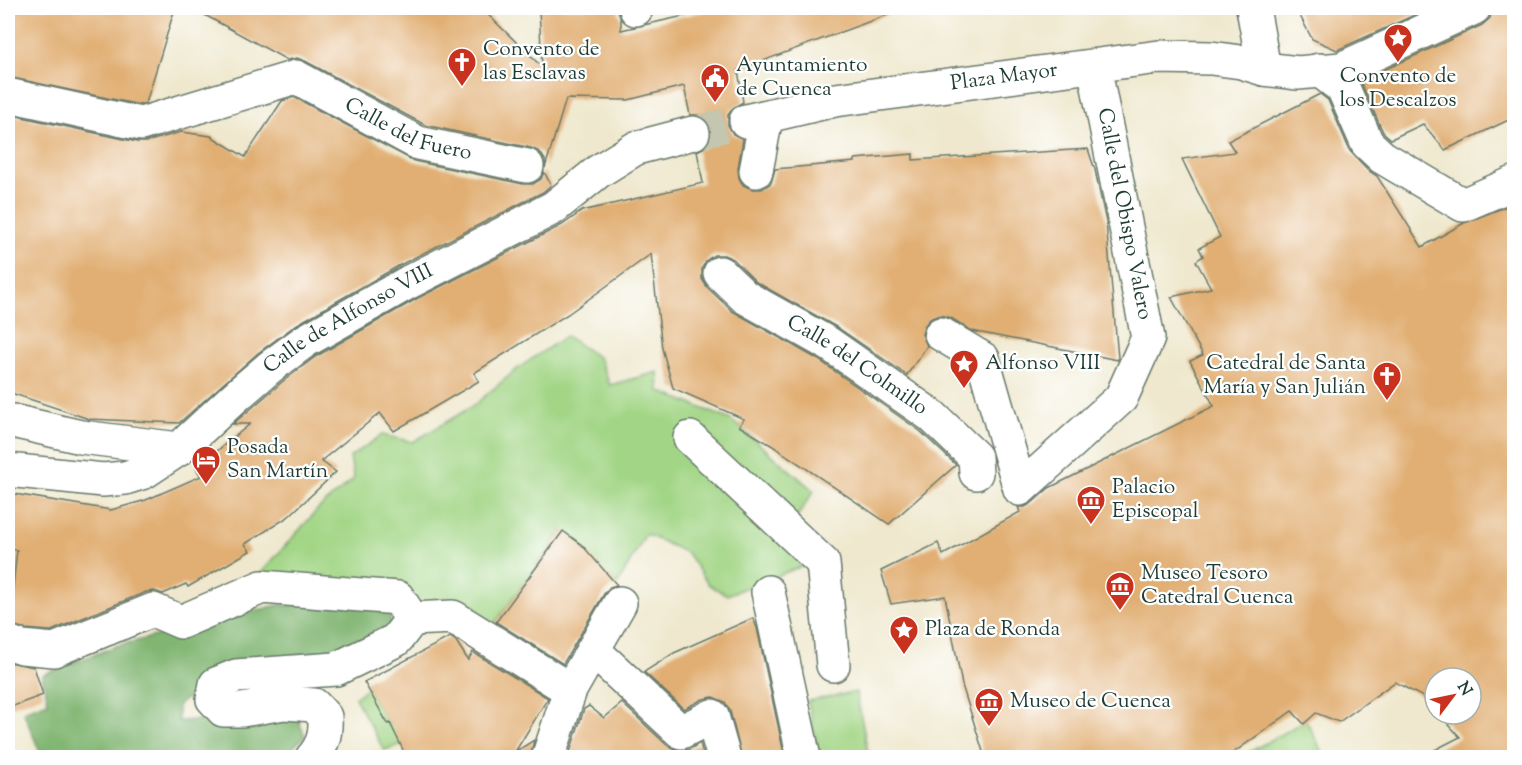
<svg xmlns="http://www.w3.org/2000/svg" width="1522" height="765" font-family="'Sorts Mill Goudy',serif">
<rect width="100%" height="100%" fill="#fff"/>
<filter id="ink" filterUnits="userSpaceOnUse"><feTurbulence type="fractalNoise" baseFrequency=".0167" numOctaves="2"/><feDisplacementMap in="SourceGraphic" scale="12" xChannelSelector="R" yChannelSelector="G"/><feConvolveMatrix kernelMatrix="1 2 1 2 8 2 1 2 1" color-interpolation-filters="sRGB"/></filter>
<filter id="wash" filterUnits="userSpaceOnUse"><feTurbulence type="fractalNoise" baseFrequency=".008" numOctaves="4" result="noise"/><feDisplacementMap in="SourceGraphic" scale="24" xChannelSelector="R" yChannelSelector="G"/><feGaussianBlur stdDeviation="1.35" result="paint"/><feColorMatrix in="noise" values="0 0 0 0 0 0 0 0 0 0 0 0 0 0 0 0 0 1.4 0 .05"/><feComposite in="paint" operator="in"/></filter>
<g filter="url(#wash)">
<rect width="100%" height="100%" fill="#efe8ce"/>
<g fill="#a2d585" stroke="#60895c" stroke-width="1.5">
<path d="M 566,336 L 599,358 L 610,385 L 658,372 L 659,391 L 731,420 L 814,491 L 783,538 L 808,564 L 727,595 L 709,585 L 687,553 L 646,534 L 617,585 L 562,531 L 492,627 L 260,574 L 319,508 L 354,479 L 350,457 L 382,435 L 413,442 L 473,406 L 517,369 Z"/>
<path d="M 367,687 L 388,724 L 416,712 L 425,737 L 384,750 L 355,698 Z"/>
<path d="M 856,692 L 869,757 L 819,757 L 808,701 Z"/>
<path d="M 1306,720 L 1325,757 L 1239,758 Z"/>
</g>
<path fill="#81b672" stroke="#507a53" stroke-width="1.5" d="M 388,603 L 391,623 L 349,647 L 231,666 L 178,705 L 178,721 L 296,715 L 305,736 L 283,757 L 42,757 L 23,711 L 48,702 L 42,675 L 116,646 L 278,605 Z"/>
<g id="blocks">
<g fill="#e1af73">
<path d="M 8,8 L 175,8 L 146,103 L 140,105 L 8,77 Z"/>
<path d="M 192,8 L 481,8 L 542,67 L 539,8 L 617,8 L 621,20 L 621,30 L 720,8 L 898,8 L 898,11 L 738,70 L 743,102 L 733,108 L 728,115 L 728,125 L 733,134 L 743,139 L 738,168 L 739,178 L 743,185 L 752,189 L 762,189 L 771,183 L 775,169 L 855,162 L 855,159 L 913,154 L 913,160 L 1088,149 L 1095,170 L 1106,222 L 1118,358 L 1118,360 L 972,331 L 951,318 L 941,315 L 931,318 L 925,325 L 922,334 L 927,346 L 907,375 L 838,328 L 756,282 L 733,259 L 724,255 L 714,255 L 707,260 L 702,268 L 702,279 L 707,287 L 732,311 L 819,360 L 920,431 L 956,465 L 889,524 L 771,445 L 739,426 L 744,419 L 673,388 L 662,348 L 651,254 L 568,314 L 474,373 L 479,381 L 394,431 L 380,413 L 321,461 L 336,472 L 288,517 L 245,544 L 250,551 L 188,587 L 186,584 L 163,594 L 154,591 L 146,592 L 51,631 L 26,629 L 8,624 L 8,606 L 11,605 L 17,550 L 8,549 L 8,493 L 111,510 L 146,500 L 201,476 L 196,468 L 250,424 L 233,424 L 282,382 L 315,357 L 418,298 L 562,225 L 582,211 L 703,183 L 697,151 L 707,146 L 711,138 L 711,129 L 706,119 L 698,115 L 690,115 L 684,86 L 628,100 L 566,99 L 545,168 L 545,160 L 540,152 L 531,148 L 425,125 L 305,61 L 297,58 L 287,60 Z"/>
<path d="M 1296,8 L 1430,8 L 1337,50 L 1312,39 Z"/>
<path d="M 1492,8 L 1515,8 L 1515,117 L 1445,150 L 1423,124 L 1391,139 L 1383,132 L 1360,81 L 1482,25 L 1490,18 Z"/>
<path d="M 1320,94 L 1328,100 L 1350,151 L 1369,171 L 1377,176 L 1422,247 L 1464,223 L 1515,203 L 1515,758 L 1419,758 L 1460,737 L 1439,714 L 1471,714 L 1471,678 L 1435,678 L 1435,710 L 1423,697 L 1395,682 L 1339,722 L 1316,713 L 1304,724 L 1292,711 L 1226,758 L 985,758 L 962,685 L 945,596 L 891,604 L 881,571 L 938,543 L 943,555 L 1020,512 L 1018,507 L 1025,507 L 1032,503 L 1049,488 L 1214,406 L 1190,361 L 1203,355 L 1171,297 L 1211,288 L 1196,261 L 1203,256 L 1199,248 L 1220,237 L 1182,159 L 1235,152 L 1228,141 Z"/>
<path d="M 294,97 L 414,161 L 523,184 L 533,184 L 541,179 L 544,172 L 551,185 L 543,192 L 400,265 L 296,325 L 258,353 L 179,423 L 89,419 L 8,392 L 8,114 L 137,142 L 146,142 L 181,132 L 211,136 L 245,157 L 282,101 Z"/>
<path d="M 563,531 L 582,545 L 617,585 L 610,587 L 604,594 L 563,664 L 496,622 Z"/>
<path d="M 753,618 L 757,628 L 785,758 L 742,758 L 730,711 L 725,702 L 713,697 L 703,699 L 684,709 L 644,672 L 674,653 Z"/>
<path d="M 450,637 L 456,641 L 468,660 L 473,652 L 548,698 L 515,752 L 534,740 L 530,758 L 407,758 L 390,723 L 388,724 L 364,682 Z"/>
<path d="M 8,662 L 34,667 L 43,695 L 8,708 Z"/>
<path d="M 622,703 L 668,746 L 679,751 L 690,749 L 700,743 L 704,758 L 568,758 L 584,709 L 589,706 L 604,718 Z"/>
</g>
</g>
</g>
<g filter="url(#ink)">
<use href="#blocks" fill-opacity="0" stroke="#68796a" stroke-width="1.5"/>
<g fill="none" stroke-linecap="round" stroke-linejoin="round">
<path stroke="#c5c6af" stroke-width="33" stroke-dasharray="33 16" stroke-linecap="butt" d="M 693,133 L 746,121"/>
<g stroke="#68796a" stroke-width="36">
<g id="minor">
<path d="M 1253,8 L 1264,69"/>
<path d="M 636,9 L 636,8"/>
<path d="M 1319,70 L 1343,88 L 1367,143 L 1382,157 L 1463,205 L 1514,183"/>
<path id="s1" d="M 8,95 L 141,124 L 296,77 L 418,143 L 527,166"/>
<path id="s2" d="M 746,121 L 835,100 L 1159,57 L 1211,58 L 1241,62 L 1264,69 L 1298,73 L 1341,69 L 1474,8"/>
<path d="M 756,171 L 766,118"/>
<path id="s3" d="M 720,273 L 745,297 L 829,344 L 932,416 L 975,457 L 976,473"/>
<path d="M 941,334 L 983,359 L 1020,489 L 1121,398 L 1148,338 L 1094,66"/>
<path d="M 8,420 L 81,437 L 179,449"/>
<path d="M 690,438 L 823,563 L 833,665"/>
<path id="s4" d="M 8,470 L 103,480 L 125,478 L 144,472 L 179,449 L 235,397 L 270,367 L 305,341 L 409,282 L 553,208 L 599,171 L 636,148 L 693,133"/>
<path d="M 768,592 L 804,758"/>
<path d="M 412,619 L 453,617 L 570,690"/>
<path d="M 8,642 L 22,647 L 54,650 L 153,610 L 181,622 L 262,587 L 398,598 L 412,619 L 396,640 L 336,669 L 236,676 L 216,684 L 213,699 L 223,710 L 242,710 L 284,703 L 314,705 L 325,717 C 326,734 323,745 312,758"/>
<path d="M 593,650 L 681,732 L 712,716 L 724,758"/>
<path d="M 548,758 L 570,690 L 620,603"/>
</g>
</g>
<use href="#minor" stroke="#fff" stroke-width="33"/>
</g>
</g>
<defs>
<g id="sight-pin" transform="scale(1.5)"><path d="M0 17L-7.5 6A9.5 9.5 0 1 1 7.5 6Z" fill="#c8321e" stroke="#fff"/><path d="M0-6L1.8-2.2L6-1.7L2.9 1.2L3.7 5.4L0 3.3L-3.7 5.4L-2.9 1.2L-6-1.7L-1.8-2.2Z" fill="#fff"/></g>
<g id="church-pin" transform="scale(1.5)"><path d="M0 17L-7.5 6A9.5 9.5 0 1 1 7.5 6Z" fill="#c8321e" stroke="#fff"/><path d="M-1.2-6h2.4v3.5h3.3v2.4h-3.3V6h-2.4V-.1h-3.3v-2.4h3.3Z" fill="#fff"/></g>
<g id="civic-pin" transform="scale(1.5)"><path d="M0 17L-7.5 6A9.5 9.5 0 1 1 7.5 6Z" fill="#c8321e" stroke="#fff"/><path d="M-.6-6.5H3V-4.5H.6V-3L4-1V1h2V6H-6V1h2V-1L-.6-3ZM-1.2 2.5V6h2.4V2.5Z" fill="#fff"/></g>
<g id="hotel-pin" transform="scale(1.5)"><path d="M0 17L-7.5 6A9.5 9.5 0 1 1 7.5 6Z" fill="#c8321e" stroke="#fff"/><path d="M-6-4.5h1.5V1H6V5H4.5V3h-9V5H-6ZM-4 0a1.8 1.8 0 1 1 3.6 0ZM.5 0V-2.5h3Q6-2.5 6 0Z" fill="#fff"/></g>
<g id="museum-pin" transform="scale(1.5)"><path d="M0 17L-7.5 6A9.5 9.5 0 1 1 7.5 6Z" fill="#c8321e" stroke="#fff"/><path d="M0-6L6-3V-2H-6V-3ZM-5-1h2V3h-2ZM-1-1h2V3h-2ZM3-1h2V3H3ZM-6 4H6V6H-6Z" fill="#fff"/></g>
</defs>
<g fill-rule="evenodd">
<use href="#sight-pin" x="1398" y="38"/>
<use href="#church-pin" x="462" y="62"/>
<use href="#civic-pin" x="715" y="78"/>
<use href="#sight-pin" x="964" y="364"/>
<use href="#church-pin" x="1387" y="376"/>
<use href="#hotel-pin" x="206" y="460"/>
<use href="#museum-pin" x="1091" y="500"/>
<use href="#museum-pin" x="1120" y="586"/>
<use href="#sight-pin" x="904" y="630"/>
<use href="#museum-pin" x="989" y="702"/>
</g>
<g text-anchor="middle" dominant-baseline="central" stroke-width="4.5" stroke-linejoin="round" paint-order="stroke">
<g font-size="21" fill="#1f3d34" stroke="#fff" text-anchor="start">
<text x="483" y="50">Convento de<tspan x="483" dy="24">las Esclavas</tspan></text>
<text x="736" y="66">Ayuntamiento<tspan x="736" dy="24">de Cuenca</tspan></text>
<text x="1398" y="77" text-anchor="middle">Convento de<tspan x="1398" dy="24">los Descalzos</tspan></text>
<text x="985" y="364">Alfonso VIII</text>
<text x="1366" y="364" text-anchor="end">Catedral de Santa<tspan x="1366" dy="24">María y San Julián</tspan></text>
<text x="227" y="448">Posada<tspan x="227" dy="24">San Martín</tspan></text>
<text x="1112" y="488">Palacio<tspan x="1112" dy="24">Episcopal</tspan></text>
<text x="1141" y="574">Museo Tesoro<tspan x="1141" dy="24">Catedral Cuenca</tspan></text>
<text x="925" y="630">Plaza de Ronda</text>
<text x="1010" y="702">Museo de Cuenca</text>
</g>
<g font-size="21" fill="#1f3d34" stroke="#fff">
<text stroke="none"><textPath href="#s2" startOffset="262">Plaza Mayor</textPath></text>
<text stroke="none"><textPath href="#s1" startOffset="423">Calle del Fuero</textPath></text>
<text transform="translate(1124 214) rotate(79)">Calle del Obispo Valero</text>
<text stroke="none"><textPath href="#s4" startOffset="394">Calle de Alfonso VIII</textPath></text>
<text stroke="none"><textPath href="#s3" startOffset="166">Calle del Colmillo</textPath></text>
</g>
</g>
<rect width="1522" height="765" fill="none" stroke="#fff" stroke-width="30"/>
<g transform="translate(1453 696) rotate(58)"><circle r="28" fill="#ffffff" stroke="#a5b1ae" stroke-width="1.5"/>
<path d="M0-4.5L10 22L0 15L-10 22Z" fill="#c8321e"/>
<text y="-9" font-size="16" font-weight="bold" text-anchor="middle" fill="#1f3d34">N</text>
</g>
</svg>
